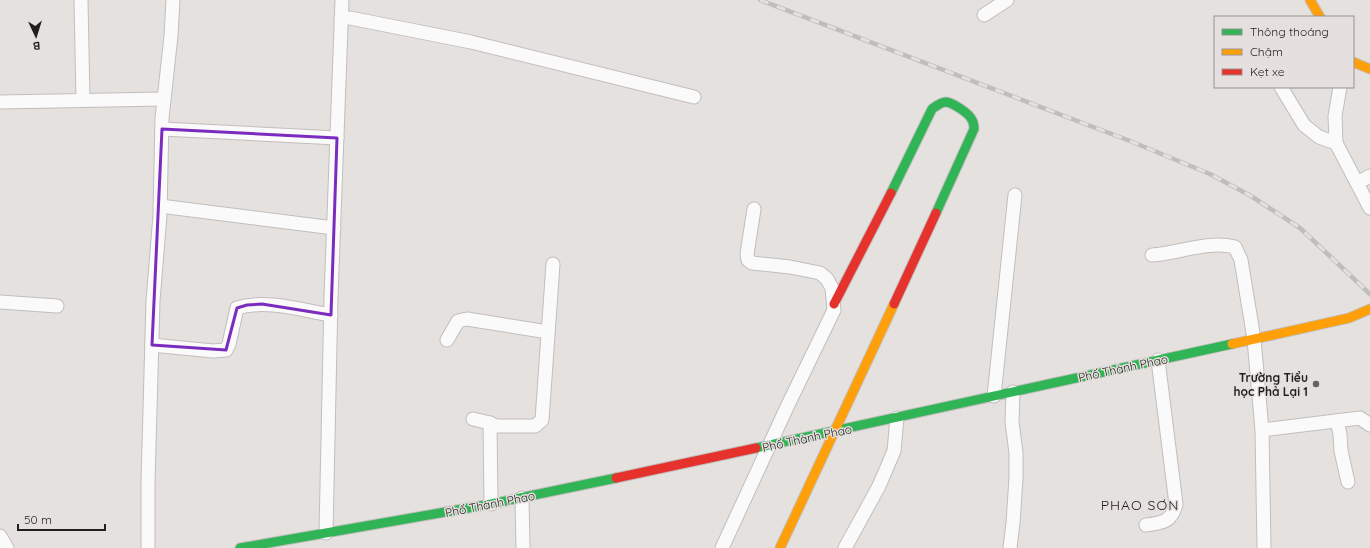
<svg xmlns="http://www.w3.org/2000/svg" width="1370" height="548" font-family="Quicksand,sans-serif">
<rect width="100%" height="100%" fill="#e4e1df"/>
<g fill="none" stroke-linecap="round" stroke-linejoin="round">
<g stroke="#c1bebd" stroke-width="15">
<g id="street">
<path d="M 81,0 L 83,100"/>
<path d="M 984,15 L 1007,0"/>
<path d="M 341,18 L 350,18 L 471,42 L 694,97"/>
<path d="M 1281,87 L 1304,125 L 1319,137 L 1336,143"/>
<path d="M 1340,87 L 1335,116 L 1336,143 L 1370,208"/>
<path d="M 0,102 L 164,99"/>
<path d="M 162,129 L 337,138"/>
<path d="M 1357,183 L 1370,176"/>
<path d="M 160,206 L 334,228"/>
<path d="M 1152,255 C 1180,253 1208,240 1235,247 L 1241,260 L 1254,339 L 1262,430 L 1264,548"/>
<path d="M 0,302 L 57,306"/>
<path d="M 447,340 L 458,321 L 467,319 L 548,332"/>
<path d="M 152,345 L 213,351 L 226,350 L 229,344 L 237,308 C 266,299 301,310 331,315"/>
<path d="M 994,396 L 1015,195"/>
<path d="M 473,419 L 490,423 L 496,426 L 535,426 L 542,420 L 553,264"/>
<path d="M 1337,421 L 1340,434 L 1341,451 L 1348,482"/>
<path d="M 490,423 L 491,504"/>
<path d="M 1262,430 L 1360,418 L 1370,425"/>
<path d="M 522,498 L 523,548"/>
<path d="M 1146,525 C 1162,523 1172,522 1176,504 L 1158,360"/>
<path d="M 326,533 L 331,297 L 342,0"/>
<path d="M 0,536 L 7,548"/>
<path d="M 148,548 L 148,482 L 153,301 L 160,215 L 162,118 L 171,36 L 173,0"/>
<path d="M 722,548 L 787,407 L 834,310 L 832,288 L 827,279 L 820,273 L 790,267 L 752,263 L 748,260 L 747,254 L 754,209"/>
<path d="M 845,548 L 879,486 L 894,451 L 897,418"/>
<path d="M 1010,548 L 1013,523 L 1016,478 L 1016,453 L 1012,422 L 1013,392"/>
</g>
</g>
<g stroke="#c1bebd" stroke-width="11">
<g id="fast">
<path d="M 891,193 L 932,109 C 936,106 941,102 946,102 C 953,103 969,113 972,120 C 974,123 974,126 974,129 L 936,213"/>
<path d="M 756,448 L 1232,344"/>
<path d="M 240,548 L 491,504 L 616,478"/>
</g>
</g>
<g stroke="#c1bebd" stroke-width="11">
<g id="slow">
<path d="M 1310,0 L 1320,17"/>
<path d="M 1353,62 L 1370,69"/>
<path d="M 1232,344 L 1349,318 L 1370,309"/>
<path d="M 780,548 L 894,304"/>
</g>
</g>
<g stroke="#c1bebd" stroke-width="11">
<g id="jam">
<path d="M 834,304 L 891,193"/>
<path d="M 894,304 L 936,213"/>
<path d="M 616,478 L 756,448"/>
</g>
</g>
<use href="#street" stroke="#fbfafa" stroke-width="13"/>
<use href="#fast" stroke="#30b455" stroke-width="9"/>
<use href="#slow" stroke="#ff9f0a" stroke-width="9"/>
<use href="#jam" stroke="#e5322d" stroke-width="9"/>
<g stroke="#bfbebe" stroke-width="4.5">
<path id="rail" d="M 760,0 L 1130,141 L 1210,174 L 1251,196 L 1300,228 L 1370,294"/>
</g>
<use href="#rail" stroke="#e5e0de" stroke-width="3" stroke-dasharray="9" stroke-linecap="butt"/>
</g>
<path fill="none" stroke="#7b2cbf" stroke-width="3" stroke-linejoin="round" d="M 162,129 L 337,138 L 331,315 L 262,304 L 247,305 L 237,308 L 226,350 L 152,345 Z"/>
<circle fill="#656362" stroke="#e5e0de" stroke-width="1.5" cx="1316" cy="384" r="4"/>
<g text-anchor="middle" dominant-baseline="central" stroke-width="3" stroke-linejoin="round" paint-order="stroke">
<g font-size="12" fill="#211f1e" stroke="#e5e0de">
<text transform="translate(1123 368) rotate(-12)">Phố Thành Phao</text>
<text transform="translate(807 438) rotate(-12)">Phố Thành Phao</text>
<text transform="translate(490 504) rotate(-11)">Phố Thành Phao</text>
</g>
<g font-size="12" font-weight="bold" fill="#211f1e" stroke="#e5e0de" text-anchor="end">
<text x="1308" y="377">Trường Tiểu<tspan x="1308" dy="14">học Phả Lại 1</tspan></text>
</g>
<g font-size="14" letter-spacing="1" fill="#211f1e" stroke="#e5e0de">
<text x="1140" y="505">PHAO SƠN</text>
</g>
</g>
<rect x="1214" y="16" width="140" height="72" fill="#e5e0de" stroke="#979391"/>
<rect x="1222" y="29" width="20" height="6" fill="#30b455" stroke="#979391"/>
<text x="1250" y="36" font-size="12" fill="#211f1e">Thông thoáng</text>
<rect x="1222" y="49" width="20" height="6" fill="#ff9f0a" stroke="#979391"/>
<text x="1250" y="56" font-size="12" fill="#211f1e">Chậm</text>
<rect x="1222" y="69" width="20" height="6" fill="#e5322d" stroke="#979391"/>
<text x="1250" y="76" font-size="12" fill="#211f1e">Kẹt xe</text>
<g transform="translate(36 36) rotate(176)" stroke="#e5e0de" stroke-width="3" paint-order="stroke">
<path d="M0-3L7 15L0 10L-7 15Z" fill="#211f1e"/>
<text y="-6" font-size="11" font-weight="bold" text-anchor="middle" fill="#211f1e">B</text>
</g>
<path d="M18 524v6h87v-6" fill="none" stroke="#211f1e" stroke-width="2"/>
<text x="24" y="524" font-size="12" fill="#211f1e" stroke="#e5e0de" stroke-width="3" paint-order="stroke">50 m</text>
</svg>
